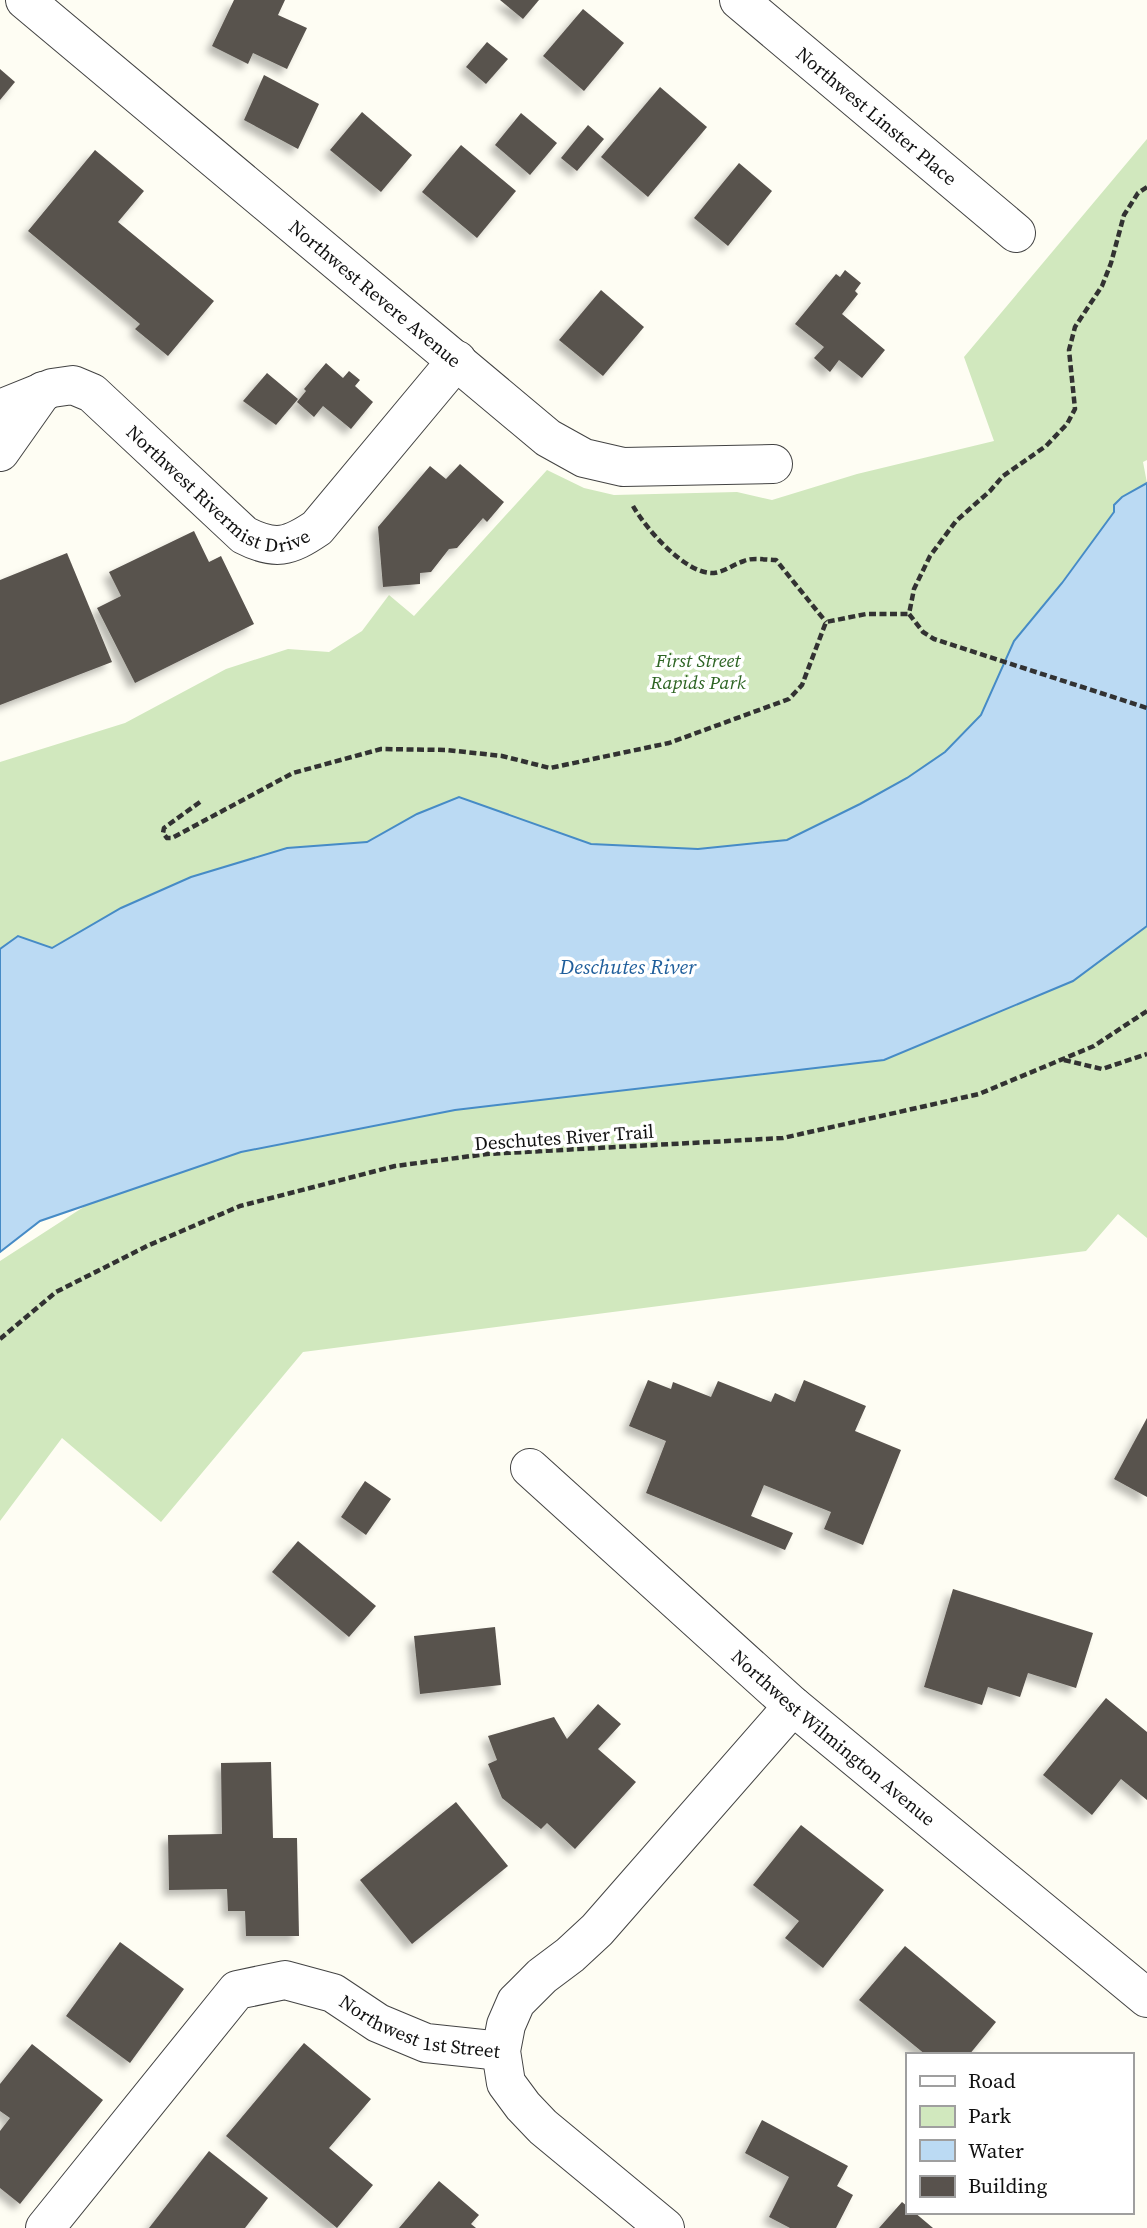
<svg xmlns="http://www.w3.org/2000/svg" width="1147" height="2228" font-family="'Source Serif 4',serif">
<defs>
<filter id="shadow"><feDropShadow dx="-6" dy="6" stdDeviation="3.5" flood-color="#0004"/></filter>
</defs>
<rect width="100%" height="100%" fill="#fefdf3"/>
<g fill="#d1e8be">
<path d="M 1147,139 L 1147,460 L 1143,462 L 1147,483 L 1122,497 L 1114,505 L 1114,512 L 1061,583 L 1014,641 L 981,715 L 945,752 L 907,778 L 860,804 L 787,840 L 698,849 L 591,844 L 459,797 L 417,814 L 367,842 L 287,848 L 191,877 L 121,908 L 52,948 L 18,936 L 0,949 L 0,762 L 125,723 L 226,669 L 288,649 L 329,652 L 362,631 L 389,595 L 414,616 L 547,470 L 584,488 L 614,495 L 737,492 L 772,500 L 857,474 L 994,441 L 964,357 Z"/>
<path d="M 1147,865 L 1147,1238 L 1118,1214 L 1086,1251 L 303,1352 L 161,1522 L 62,1438 L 0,1521 L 0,1261 L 96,1199 L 198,1157 Z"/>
</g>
<path fill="#bbdaf3" stroke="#468bc6" stroke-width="2" d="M 1147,483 L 1147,926 L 1073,981 L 884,1060 L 455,1110 L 241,1152 L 40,1221 L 0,1252 L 0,949 L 18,936 L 52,948 L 121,908 L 191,877 L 287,848 L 367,842 L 417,814 L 459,797 L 591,844 L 698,849 L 787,840 L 860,804 L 907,778 L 945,752 L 981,715 L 1014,641 L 1062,583 L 1114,512 L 1114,505 L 1122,497 Z"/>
<g fill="#58524d" filter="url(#shadow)">
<path d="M 234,0 L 285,0 L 278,15 L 307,28 L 287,69 L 253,53 L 248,64 L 212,46 Z"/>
<path d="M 500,0 L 539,0 L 523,19 Z"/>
<path d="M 583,9 L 624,43 L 584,91 L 543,56 Z"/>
<path d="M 487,42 L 508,59 L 486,84 L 466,67 Z"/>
<path d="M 0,69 L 15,82 L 0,100 Z"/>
<path d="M 264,75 L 319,104 L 298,149 L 244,120 Z"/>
<path d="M 660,87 L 707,127 L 648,197 L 601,157 Z"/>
<path d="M 362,112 L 412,155 L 381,192 L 330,150 Z"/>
<path d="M 521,113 L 557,143 L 530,175 L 495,145 Z"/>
<path d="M 588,125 L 604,139 L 577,171 L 561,158 Z"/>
<path d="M 461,145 L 516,191 L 477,238 L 422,192 Z"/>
<path d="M 95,150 L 144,191 L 118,222 L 214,301 L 168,356 L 135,329 L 140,324 L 28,231 Z"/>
<path d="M 739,163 L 772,191 L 728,246 L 694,218 Z"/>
<path d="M 845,270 L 861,283 L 855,291 L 858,294 L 842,314 L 885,350 L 862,378 L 839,360 L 830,372 L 814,358 L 824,347 L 795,324 L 836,274 L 840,277 Z"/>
<path d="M 601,290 L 644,327 L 603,376 L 559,340 Z"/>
<path d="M 326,363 L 343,378 L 349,371 L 360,380 L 355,386 L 373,402 L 351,429 L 323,406 L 314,417 L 297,402 L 306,391 L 304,389 Z"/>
<path d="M 267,373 L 298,399 L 276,425 L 243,401 Z"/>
<path d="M 460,464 L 504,502 L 487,522 L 483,518 L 457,548 L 449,549 L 431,572 L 420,573 L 420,584 L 383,587 L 378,527 L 430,466 L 446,479 Z"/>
<path d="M 194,531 L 209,562 L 221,556 L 254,624 L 135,683 L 97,608 L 121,596 L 109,572 Z"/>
<path d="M 67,553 L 112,662 L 0,705 L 0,580 Z"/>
<path d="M 648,1380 L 671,1389 L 673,1382 L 711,1397 L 718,1381 L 771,1402 L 775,1393 L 795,1402 L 804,1380 L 866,1406 L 855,1431 L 901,1450 L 863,1545 L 824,1529 L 831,1512 L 764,1485 L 751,1516 L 793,1533 L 785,1550 L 646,1493 L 666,1441 L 629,1426 Z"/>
<path d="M 1147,1418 L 1147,1497 L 1114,1479 Z"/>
<path d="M 365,1481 L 391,1499 L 366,1535 L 341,1517 Z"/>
<path d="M 298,1541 L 376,1606 L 349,1637 L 272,1572 Z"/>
<path d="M 953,1589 L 1093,1633 L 1076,1688 L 1028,1673 L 1020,1697 L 988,1687 L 982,1705 L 924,1687 Z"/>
<path d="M 495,1627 L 501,1685 L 420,1694 L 414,1636 Z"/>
<path d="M 1106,1698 L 1147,1732 L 1147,1800 L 1121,1779 L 1092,1815 L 1043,1775 Z"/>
<path d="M 598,1704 L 621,1724 L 598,1749 L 636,1782 L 575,1849 L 547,1823 L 541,1829 L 502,1798 L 488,1764 L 497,1760 L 488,1736 L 554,1717 L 567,1739 Z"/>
<path d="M 271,1762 L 273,1838 L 297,1838 L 299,1936 L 246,1936 L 245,1911 L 228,1911 L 227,1889 L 169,1890 L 168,1835 L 222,1834 L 221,1763 Z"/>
<path d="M 456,1802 L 508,1866 L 412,1944 L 360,1880 Z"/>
<path d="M 801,1825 L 884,1890 L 823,1968 L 785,1938 L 799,1921 L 753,1885 Z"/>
<path d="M 120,1942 L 184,1989 L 130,2063 L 66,2016 Z"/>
<path d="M 905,1946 L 996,2022 L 969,2055 L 926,2055 L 859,2000 Z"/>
<path d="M 304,2043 L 371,2099 L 329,2148 L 373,2185 L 337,2228 L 226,2136 Z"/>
<path d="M 32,2044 L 103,2100 L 20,2204 L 0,2188 L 0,2131 L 10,2118 L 0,2111 L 0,2084 Z"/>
<path d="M 762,2120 L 848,2166 L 837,2186 L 853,2195 L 836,2228 L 790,2228 L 769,2217 L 789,2177 L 745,2153 Z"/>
<path d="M 209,2151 L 268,2198 L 245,2228 L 149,2228 Z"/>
<path d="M 439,2181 L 479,2215 L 471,2224 L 476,2228 L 399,2228 Z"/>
<path d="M 902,2202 L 907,2206 L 907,2212 L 914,2212 L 933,2228 L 879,2228 Z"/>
</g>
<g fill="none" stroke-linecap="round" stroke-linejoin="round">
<g stroke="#434343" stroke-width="40">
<g id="minor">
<path id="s1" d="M 25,0 L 548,438 L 584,458 L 623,467 L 773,464"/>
<path id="s2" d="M 739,0 L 1016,233"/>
<path id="s3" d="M 0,409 L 52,388 L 73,385 L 92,393 L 244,535 C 275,551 289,547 317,528 L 457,360"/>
<path d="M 0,452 L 43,391"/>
<path id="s4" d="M 530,1468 L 793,1706 L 1147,1998"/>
<path id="s5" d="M 45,2228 L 237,1990 L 285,1980 L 333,1993 L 378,2023 L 426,2043 L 501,2051"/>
<path d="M 665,2228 L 543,2127 L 523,2106 L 506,2083 L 501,2051 L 506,2025 L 516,2002 L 542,1976 L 570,1955 L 597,1930 L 793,1706"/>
</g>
</g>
<g stroke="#323232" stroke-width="4.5" stroke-dasharray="7 3.5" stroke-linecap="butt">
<path d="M 1147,187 L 1138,193 L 1124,215 L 1111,263 L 1102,286 L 1075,327 L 1069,350 L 1075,409 L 1067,424 L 1046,446 L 1003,476 L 990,491 L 956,521 L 930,556 L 914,589 L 909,614 L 923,632 L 934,639 L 1147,708"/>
<path d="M 633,506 C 646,529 686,575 714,573 C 724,572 734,564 744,561 C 753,557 766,560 776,560 L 826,622"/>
<path d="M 200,802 L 164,828 L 163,833 L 167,838 L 172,838 L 293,773 L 381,749 L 447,750 L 502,756 L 550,768 L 669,743 L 789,699 L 802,685 L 826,622 L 866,614 L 909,614"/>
<path d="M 1064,1060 L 1102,1069 L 1147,1054"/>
<path d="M 0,1339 L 56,1292 L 147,1246 L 240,1206 L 395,1166 L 487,1154 L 783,1138 L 979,1094 L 1094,1046 L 1147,1011"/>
</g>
<use href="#minor" stroke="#fff" stroke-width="38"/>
</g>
<g text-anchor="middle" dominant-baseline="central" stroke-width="7" stroke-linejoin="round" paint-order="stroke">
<g font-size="19" fill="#101010" stroke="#fff">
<text stroke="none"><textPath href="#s2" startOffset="180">Northwest Linster Place</textPath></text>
<text stroke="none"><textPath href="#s1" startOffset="457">Northwest Revere Avenue</textPath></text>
<text stroke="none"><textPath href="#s3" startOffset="262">Northwest Rivermist Drive</textPath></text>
<text transform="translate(564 1137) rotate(-4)">Deschutes River Trail</text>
<text stroke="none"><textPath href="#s4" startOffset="406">Northwest Wilmington Avenue</textPath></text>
<text stroke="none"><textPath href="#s5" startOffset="500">Northwest 1st Street</textPath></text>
</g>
<g font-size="19" font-style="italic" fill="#2d6423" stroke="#fff">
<text x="698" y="660">First Street<tspan x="698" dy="22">Rapids Park</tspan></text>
</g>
<g font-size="21" font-style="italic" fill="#1f5e9b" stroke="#fff">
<text x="628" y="966">Deschutes River</text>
</g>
</g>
<rect x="906" y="2053" width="228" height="161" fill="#ffffff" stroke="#9f9f9f" stroke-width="2"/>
<rect x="920" y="2076" width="35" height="10" fill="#ffffff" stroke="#9f9f9f" stroke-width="2"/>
<text x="968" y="2088" font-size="21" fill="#101010">Road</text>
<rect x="920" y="2106" width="35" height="21" fill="#d1e8be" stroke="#9f9f9f" stroke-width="2"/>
<text x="968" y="2123" font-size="21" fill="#101010">Park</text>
<rect x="920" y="2140" width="35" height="21" fill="#bbdaf3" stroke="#9f9f9f" stroke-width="2"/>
<text x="968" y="2158" font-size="21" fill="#101010">Water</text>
<rect x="920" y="2176" width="35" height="21" fill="#58524d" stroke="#9f9f9f" stroke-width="2"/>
<text x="968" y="2193" font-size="21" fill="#101010">Building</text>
</svg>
